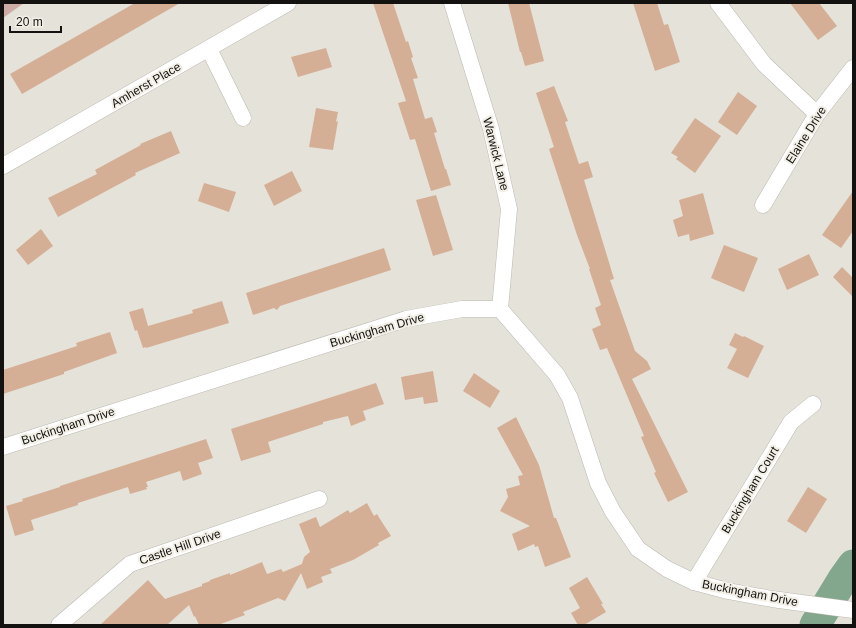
<svg xmlns="http://www.w3.org/2000/svg" width="856" height="628" font-family="Helvetica,sans-serif">
<rect width="100%" height="100%" fill="#e5e2d9"/>
<path fill="#cfaba7" d="M 3,3 L 24,3 L 3,18 Z"/>
<g fill="none" stroke-linecap="round" stroke-linejoin="round">
<path stroke="#82a78c" stroke-width="31" d="M 815,625 L 843,579 L 853,565"/>
</g>
<g fill="#d4af95">
<path d="M 135,3 L 180,3 L 22,94 L 10,74 Z"/>
<path d="M 373,3 L 393,3 L 406,42 L 408,41 L 413,57 L 411,58 L 418,78 L 413,79 L 425,119 L 432,117 L 437,132 L 434,133 L 445,169 L 446,169 L 451,185 L 431,191 L 415,139 L 410,140 L 398,103 L 406,101 Z"/>
<path d="M 508,3 L 529,3 L 544,61 L 525,66 L 521,52 L 520,52 Z"/>
<path d="M 633,3 L 657,3 L 664,25 L 668,24 L 680,62 L 655,71 Z"/>
<path d="M 790,3 L 819,3 L 837,26 L 818,40 Z"/>
<path d="M 326,48 L 332,67 L 298,77 L 291,57 Z"/>
<path d="M 554,86 L 568,121 L 565,122 L 579,164 L 588,161 L 593,177 L 584,180 L 614,279 L 610,280 L 635,351 L 647,361 L 651,369 L 632,379 L 688,492 L 668,502 L 654,473 L 656,472 L 641,437 L 644,436 L 607,348 L 600,350 L 592,329 L 601,325 L 595,308 L 601,305 L 589,269 L 590,269 L 577,235 L 549,149 L 554,147 L 536,93 Z"/>
<path d="M 738,92 L 757,106 L 737,135 L 718,122 Z"/>
<path d="M 316,108 L 338,112 L 336,122 L 338,121 L 333,150 L 309,147 Z"/>
<path d="M 695,118 L 721,136 L 695,173 L 676,159 L 678,157 L 671,153 Z"/>
<path d="M 171,131 L 180,153 L 135,173 L 136,175 L 58,217 L 48,198 L 97,174 L 95,170 L 141,145 L 140,144 Z"/>
<path d="M 292,171 L 302,191 L 274,206 L 264,185 Z"/>
<path d="M 204,183 L 236,192 L 229,212 L 198,201 Z"/>
<path d="M 853,191 L 853,231 L 841,248 L 822,235 Z"/>
<path d="M 703,193 L 714,234 L 690,241 L 689,234 L 678,237 L 673,220 L 683,216 L 679,200 Z"/>
<path d="M 436,195 L 453,250 L 433,256 L 416,200 Z"/>
<path d="M 41,229 L 53,246 L 28,265 L 16,250 Z"/>
<path d="M 724,245 L 758,258 L 744,292 L 711,278 Z"/>
<path d="M 384,248 L 391,270 L 280,306 L 277,310 L 274,308 L 253,315 L 246,293 Z"/>
<path d="M 809,254 L 819,275 L 787,290 L 778,269 Z"/>
<path d="M 842,267 L 853,278 L 853,297 L 833,277 Z"/>
<path d="M 222,301 L 229,323 L 146,348 L 146,347 L 143,348 L 137,330 L 135,331 L 129,312 L 143,308 L 148,326 L 193,313 L 192,310 Z"/>
<path d="M 110,332 L 117,353 L 64,372 L 64,374 L 3,394 L 3,370 L 77,346 L 76,343 Z"/>
<path d="M 735,333 L 743,337 L 744,336 L 764,346 L 748,378 L 727,368 L 737,349 L 729,345 Z"/>
<path d="M 433,371 L 438,402 L 424,404 L 423,397 L 405,400 L 401,377 Z"/>
<path d="M 474,373 L 500,391 L 490,408 L 463,391 Z"/>
<path d="M 376,383 L 384,404 L 363,411 L 366,420 L 351,426 L 348,416 L 323,422 L 323,424 L 268,442 L 271,452 L 241,461 L 231,429 Z"/>
<path d="M 516,417 L 539,465 L 554,518 L 556,518 L 571,557 L 545,567 L 538,546 L 535,547 L 534,544 L 518,551 L 512,534 L 530,526 L 500,511 L 508,497 L 506,489 L 520,485 L 518,476 L 523,475 L 497,428 Z"/>
<path d="M 206,439 L 213,458 L 198,463 L 202,474 L 183,481 L 180,471 L 146,482 L 148,487 L 146,487 L 147,489 L 130,494 L 128,487 L 78,503 L 78,505 L 31,520 L 34,530 L 15,536 L 6,506 L 23,501 L 22,499 L 60,487 L 60,486 Z"/>
<path d="M 808,487 L 827,499 L 806,533 L 787,521 Z"/>
<path d="M 367,503 L 374,516 L 377,514 L 380,519 L 391,536 L 378,543 L 379,545 L 353,560 L 330,569 L 332,573 L 321,577 L 323,582 L 307,589 L 301,573 L 285,601 L 278,598 L 243,612 L 245,615 L 218,625 L 199,625 L 195,616 L 194,617 L 189,605 L 167,625 L 100,625 L 148,580 L 165,599 L 202,586 L 202,584 L 210,581 L 210,580 L 230,573 L 230,575 L 262,562 L 267,574 L 281,569 L 283,572 L 302,564 L 304,557 L 310,552 L 299,524 L 316,517 L 320,527 L 348,510 L 350,513 Z"/>
<path d="M 587,577 L 603,604 L 601,604 L 606,612 L 584,625 L 578,625 L 571,613 L 580,608 L 569,588 Z"/>
</g>
<g fill="none" stroke-linecap="round" stroke-linejoin="round">
<g stroke="#bbb8b0" stroke-width="17">
<g id="street">
<path d="M 452,3 L 491,129 L 509,209 L 500,309"/>
<path d="M 718,3 L 764,64 L 817,114"/>
<path d="M 209,49 L 243,118"/>
<path d="M 3,166 L 288,3"/>
<path d="M 763,205 L 817,114 L 853,68"/>
<path d="M 3,447 L 406,319 L 462,309 L 500,309 L 557,375 L 570,398 L 598,483 L 613,512 L 638,549 L 667,569 L 694,582 L 728,591 L 772,599 L 853,610"/>
<path d="M 694,582 L 791,422 L 813,404"/>
<path d="M 59,625 L 130,564 L 319,499"/>
</g>
</g>
<use href="#street" stroke="#fff" stroke-width="16"/>
</g>
<g text-anchor="middle" dominant-baseline="central" stroke-width="4" stroke-linejoin="round" paint-order="stroke">
<g font-size="12" fill="#131210" stroke="#f2efe6">
<text transform="translate(146 85) rotate(-30)">Amherst Place</text>
<text transform="translate(806 135) rotate(-58)">Elaine Drive</text>
<text transform="translate(496 154) rotate(76)">Warwick Lane</text>
<text transform="translate(377 330) rotate(-16)">Buckingham Drive</text>
<text transform="translate(68 426) rotate(-18)">Buckingham Drive</text>
<text transform="translate(750 490) rotate(-59)">Buckingham Court</text>
<text transform="translate(180 547) rotate(-19)">Castle Hill Drive</text>
<text transform="translate(750 593) rotate(11)">Buckingham Drive</text>
</g>
</g>
<rect width="856" height="628" fill="none" stroke="#131210" stroke-width="8"/>
<path d="M10 26v6h51v-6" fill="none" stroke="#131210" stroke-width="2"/>
<text x="16" y="26" font-size="12" fill="#131210" stroke="#f2efe6" stroke-width="3" paint-order="stroke">20 m</text>
</svg>
